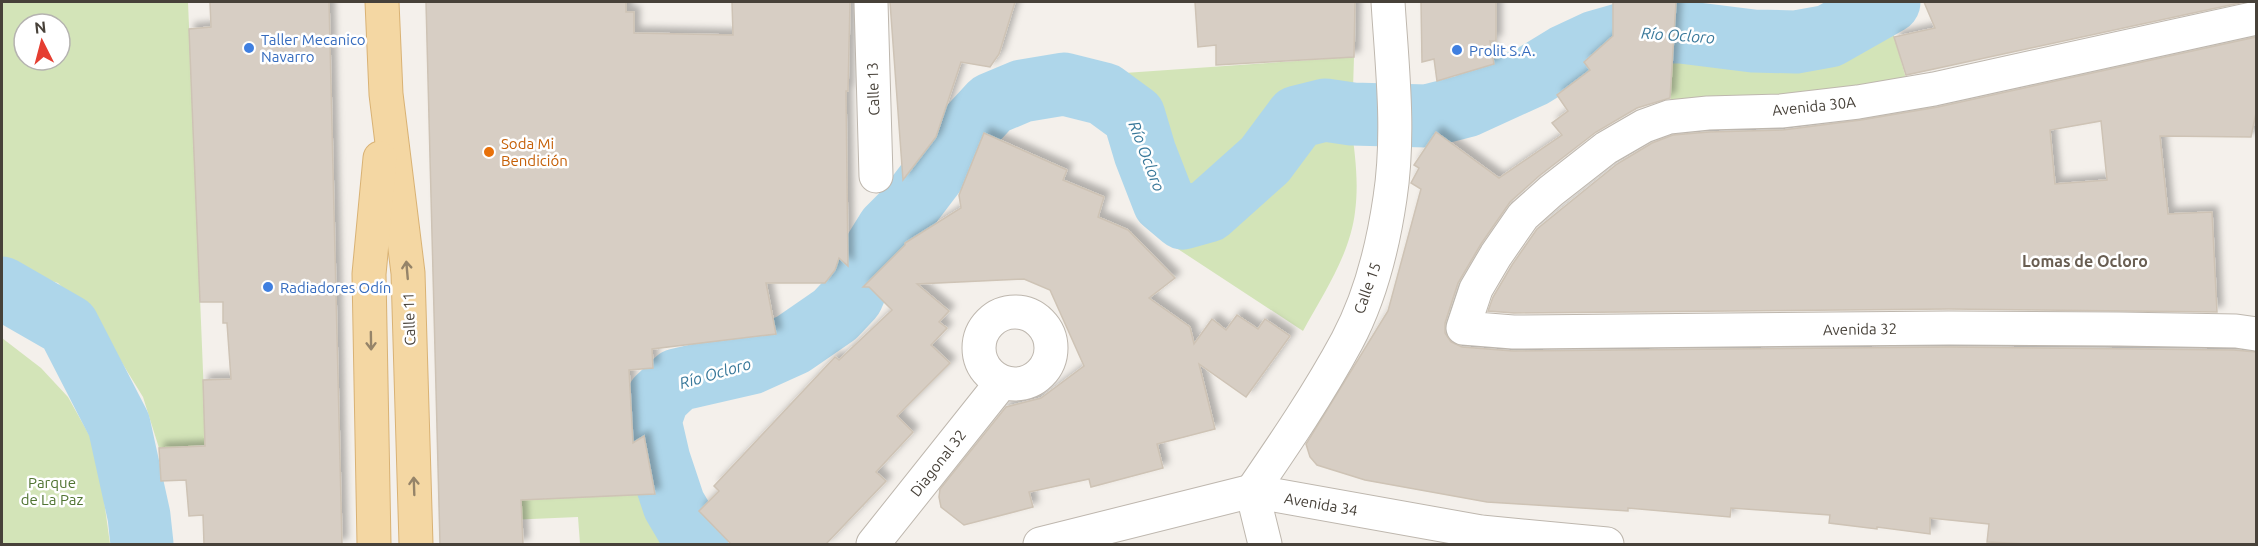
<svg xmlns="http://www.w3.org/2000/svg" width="2258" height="546" font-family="Ubuntu,sans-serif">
<defs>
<filter id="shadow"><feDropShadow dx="5.5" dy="-5.5" stdDeviation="3" flood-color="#0004"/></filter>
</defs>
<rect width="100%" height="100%" fill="#f4f0eb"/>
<g fill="#d3e4b8" fill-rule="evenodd">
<path d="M 2,2 L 188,2 L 206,445 L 159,448 L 143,397 L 100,327 L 58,283 L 2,266 ZM 24,24 L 60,24 L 60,60 L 24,60 Z"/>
<path d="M 1891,25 L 1907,82 L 1670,106 L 1673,49 L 1774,61 L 1799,60 L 1861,39 Z"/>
<path d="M 1354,57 L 1353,89 L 1302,92 L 1278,108 L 1250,149 L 1210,181 L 1190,185 L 1172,168 L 1154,116 L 1110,74 Z"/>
<path d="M 1326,119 L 1351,124 C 1355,154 1359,182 1355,212 C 1350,255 1323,294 1303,331 L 1155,234 L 1214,219 L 1254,195 L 1286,162 L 1303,131 Z"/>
<path d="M 2,338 L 41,368 L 68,397 L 97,449 L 110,544 L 2,544 Z"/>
<path d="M 655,494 L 675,544 L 580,544 L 578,517 L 439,523 L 439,504 Z"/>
</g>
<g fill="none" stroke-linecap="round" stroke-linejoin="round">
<g stroke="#aed6ea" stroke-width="63">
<path d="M 2,288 L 68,326 L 119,425 L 139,516 L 142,544"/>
<path d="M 697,544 L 674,505 L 659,460 L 650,421 L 658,398 L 677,380 L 751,363 L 793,344 L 835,315 L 852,297 L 867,263 L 888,229 L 904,213 L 968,129 L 991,104 L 1022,91 L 1064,84 L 1104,94 L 1134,116 L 1145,153 L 1164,202 L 1183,218 L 1208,211 L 1265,160 L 1297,117 L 1325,110 L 1352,114 L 1427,116 L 1466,106 L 1534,75 L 1565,56 L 1595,42 L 1630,32 L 1681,32 L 1753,41 L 1796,42 L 1829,36 L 1889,2"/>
</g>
</g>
<g fill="#d7cec4" stroke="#cec3b5" stroke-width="1.5" fill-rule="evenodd" filter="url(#shadow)">
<path d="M 210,2 L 329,2 L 342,544 L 204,544 L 203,515 L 189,516 L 186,480 L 161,481 L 159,448 L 205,446 L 203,380 L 231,379 L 227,323 L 223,323 L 223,302 L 200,302 L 189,29 L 211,27 Z"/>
<path d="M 426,2 L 626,2 L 626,12 L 634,12 L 634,33 L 733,35 L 732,2 L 850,2 L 848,91 L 846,91 L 848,266 L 839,258 L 835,270 L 825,283 L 766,283 L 776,334 L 652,349 L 653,368 L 629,370 L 633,443 L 644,436 L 655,494 L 521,500 L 523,544 L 440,544 Z"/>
<path d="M 890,2 L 1015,2 L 999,54 L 990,67 L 961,62 L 936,137 L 903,180 Z"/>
<path d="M 1195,2 L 1355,2 L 1354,57 L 1216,65 L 1216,45 L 1198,47 Z"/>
<path d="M 1421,2 L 1496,2 L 1496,41 L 1490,41 L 1494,64 L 1437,81 L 1434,59 L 1422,62 Z"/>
<path d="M 1613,2 L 1676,2 L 1670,98 L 1637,108 L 1596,132 L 1539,176 L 1510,202 L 1481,244 L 1458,283 L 1445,323 L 1445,333 L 1451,342 L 1462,347 L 1513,351 L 1949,347 L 2234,350 L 2256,352 L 2256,544 L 2028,544 L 1987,542 L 1989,524 L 1930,518 L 1930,534 L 1877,527 L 1877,529 L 1829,523 L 1830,515 L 1731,508 L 1730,517 L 1628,508 L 1628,511 L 1487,502 L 1365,480 L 1317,465 L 1310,457 L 1306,444 L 1388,311 L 1421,189 L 1411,183 L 1419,168 L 1414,165 L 1436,132 L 1499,178 L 1562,135 L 1552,123 L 1568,111 L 1557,95 L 1590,70 L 1584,62 L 1613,36 Z"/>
<path d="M 1924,2 L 2244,2 L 1906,75 L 1894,37 L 1935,28 Z"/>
<path d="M 2256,37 L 2256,113 L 2251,137 L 2160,136 L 2168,214 L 2212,212 L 2217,312 L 1949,309 L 1514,313 L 1488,311 L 1493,297 L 1512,265 L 1537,229 L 1617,164 L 1652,143 L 1673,135 L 1709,132 L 1783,130 L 1861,120 L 1938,107 ZM 2101,121 L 2107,180 L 2055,184 L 2050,130 Z"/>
<path d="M 984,133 L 1067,170 L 1063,180 L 1104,197 L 1098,217 L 1128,230 L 1175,278 L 1149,298 L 1190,327 L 1194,344 L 1212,319 L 1226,330 L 1237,315 L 1258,329 L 1265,319 L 1290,336 L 1246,397 L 1199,364 L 1215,429 L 1157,444 L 1163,468 L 1091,487 L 1089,479 L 1029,492 L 1033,507 L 964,525 L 941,507 L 939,497 L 940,489 L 1006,407 L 1041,398 L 1084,366 L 1050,290 L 1024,279 L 917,284 L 949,311 L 939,322 L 947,328 L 931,345 L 950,363 L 897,416 L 913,432 L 876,472 L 886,481 L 826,544 L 731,544 L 699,511 L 719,491 L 714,486 L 835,357 L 839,360 L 892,310 L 869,287 L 863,287 L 905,245 L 905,243 L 961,208 L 959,195 Z"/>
</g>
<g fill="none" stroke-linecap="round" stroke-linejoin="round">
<g stroke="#beb7ae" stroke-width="35">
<g id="minor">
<path d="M 871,2 L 876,176"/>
<path d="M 2256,18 L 1934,89 L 1858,102 L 1781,111 L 1708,113 L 1669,117 L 1644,126 L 1606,148 L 1551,191 L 1523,216 L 1496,255 L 1476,289 L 1463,328 L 1513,332 L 1949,328 L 2119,329 L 2236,331 L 2256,334"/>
<circle cx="1015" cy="348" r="36"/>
<path d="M 873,544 L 1002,382"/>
<path d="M 1040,544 L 1252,491 L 1481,532 L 1607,544"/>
<path d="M 1265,544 L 1252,491 C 1285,443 1319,393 1347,341 C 1370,298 1383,246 1390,198 C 1400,133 1392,66 1388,2"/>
</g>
</g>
<g stroke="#d9b274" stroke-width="35">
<g id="major">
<path d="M 382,2 L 386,94 L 408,273 L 416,544"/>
<path d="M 374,544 L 369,274 L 380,158"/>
</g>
</g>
<use href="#minor" stroke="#fff" stroke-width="33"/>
<use href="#major" stroke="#f4d7a3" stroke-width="33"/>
</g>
<defs><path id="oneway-shaft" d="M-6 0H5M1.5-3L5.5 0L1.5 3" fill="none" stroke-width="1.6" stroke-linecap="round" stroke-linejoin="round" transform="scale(1.5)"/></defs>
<g stroke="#958469">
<use href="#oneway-shaft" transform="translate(407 270) rotate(-95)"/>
<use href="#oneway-shaft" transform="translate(371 341) rotate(89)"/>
<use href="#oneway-shaft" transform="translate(414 486) rotate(-92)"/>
</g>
<g fill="#3f7fe0" stroke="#fff" stroke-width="2">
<circle cx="249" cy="48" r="6"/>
<circle cx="1457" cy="50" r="6"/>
<circle cx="268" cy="287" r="6"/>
</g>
<circle fill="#e8710a" stroke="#fff" stroke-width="2" cx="489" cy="152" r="6"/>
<g text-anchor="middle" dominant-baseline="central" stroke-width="5" stroke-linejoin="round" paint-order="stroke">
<g font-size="15" fill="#366cbe" stroke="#fff" text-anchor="start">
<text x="261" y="39">Taller Mecanico<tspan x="261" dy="17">Navarro</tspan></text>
<text x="1469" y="50">Prolit S.A.</text>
<text x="280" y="287">Radiadores Odín</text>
</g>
<g font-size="15" fill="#474139" stroke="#fff">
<text transform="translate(873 89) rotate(-92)">Calle 13</text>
<text transform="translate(1814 106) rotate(-6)">Avenida 30A</text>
<text transform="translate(1367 288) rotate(-71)">Calle 15</text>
<text transform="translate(409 319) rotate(-92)">Calle 11</text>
<text transform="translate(1860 329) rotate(-1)">Avenida 32</text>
<text transform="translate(938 463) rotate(-52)">Diagonal 32</text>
<text transform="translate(1321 504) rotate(10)">Avenida 34</text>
</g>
<g font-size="15" fill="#c56008" stroke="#fff" text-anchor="start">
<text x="501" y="143">Soda Mi<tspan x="501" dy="17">Bendición</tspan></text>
</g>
<g font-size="15" fill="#507432" stroke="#fff">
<text x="52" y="482">Parque<tspan x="52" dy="17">de La Paz</tspan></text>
</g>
<g font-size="16" font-style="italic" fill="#38789a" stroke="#fff">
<text transform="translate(1678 35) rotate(4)">Río Ocloro</text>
<text transform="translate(1147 156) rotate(69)">Río Ocloro</text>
<text transform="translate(715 373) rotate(-16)">Río Ocloro</text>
</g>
<g font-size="16" font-weight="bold" fill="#695e52" stroke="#fff">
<text x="2085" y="261">Lomas de Ocloro</text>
</g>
</g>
<rect width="2258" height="546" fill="none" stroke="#474139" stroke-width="6"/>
<g transform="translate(42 42) rotate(354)"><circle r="28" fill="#ffffff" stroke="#b5b3b0" stroke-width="1.5"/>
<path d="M0-4.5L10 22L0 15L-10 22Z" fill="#e53e31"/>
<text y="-9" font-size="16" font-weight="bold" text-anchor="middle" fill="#474139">N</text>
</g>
</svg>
